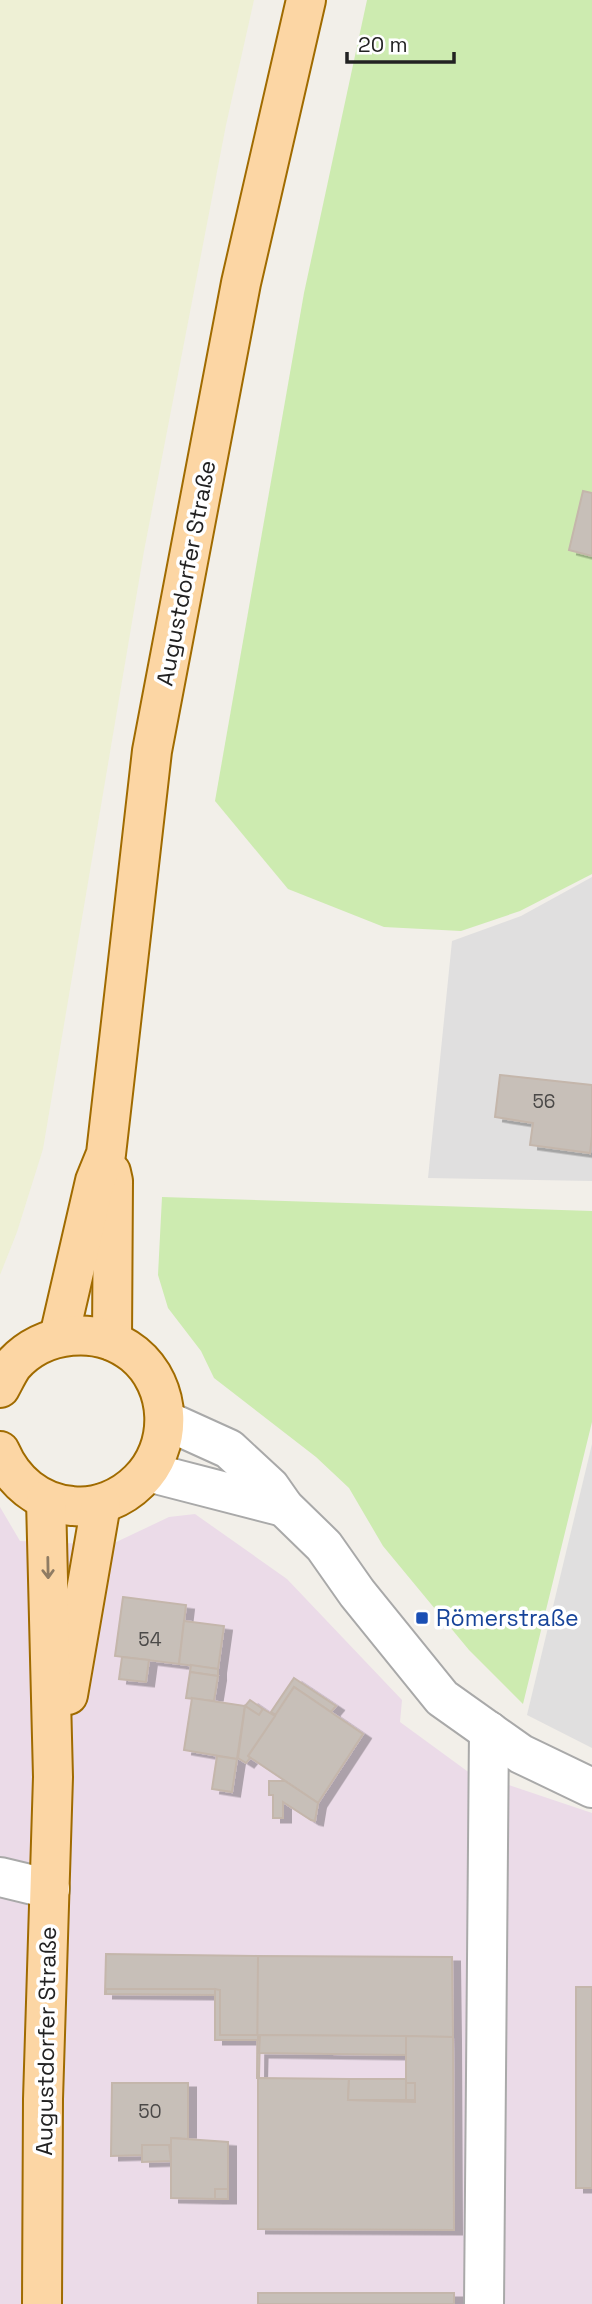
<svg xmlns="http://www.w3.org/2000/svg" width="592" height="2304" font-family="'Space Grotesk',sans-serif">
<defs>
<filter id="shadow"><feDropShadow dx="8" dy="4.5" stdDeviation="0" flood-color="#0004"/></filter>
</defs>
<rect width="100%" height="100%" fill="#f2efe9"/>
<g fill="#e0dfdf">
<path d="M 592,877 L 592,1181 L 428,1178 L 452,941 L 521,916 Z"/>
<path d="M 592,1444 L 592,1748 L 527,1715 Z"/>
</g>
<path fill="#ebdbe8" d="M 0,1507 L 20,1541 L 110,1545 L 169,1517 L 195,1514 L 287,1579 L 402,1700 L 400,1722 L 467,1771 L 592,1813 L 592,2304 L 0,2304 Z"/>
<path fill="#eef0d5" d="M 0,0 L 254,0 L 226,125 L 144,551 L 43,1149 L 17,1232 L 0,1275 Z"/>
<g fill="#cdebb0">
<path d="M 367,0 L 592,0 L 592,874 L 520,911 L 461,931 L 384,927 L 288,889 L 215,801 L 304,293 Z"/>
<path d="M 162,1197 L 592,1211 L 592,1422 L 523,1704 L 469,1650 L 383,1546 L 349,1488 L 316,1457 L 214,1378 L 201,1351 L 168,1308 L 158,1275 Z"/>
</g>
<g fill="#c7bfb8" stroke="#c4b6ab" stroke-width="2" filter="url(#shadow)">
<path d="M 583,491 L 592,493 L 592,556 L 569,550 Z"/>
<path d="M 500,1075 L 592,1085 L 592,1136 L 590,1153 L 530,1145 L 533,1123 L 495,1117 Z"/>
<path d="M 123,1597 L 186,1605 L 179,1664 L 115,1656 Z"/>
<path d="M 184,1621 L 224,1626 L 218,1669 L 179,1664 Z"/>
<path d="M 122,1657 L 149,1660 L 146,1682 L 119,1679 Z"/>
<path d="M 191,1665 L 218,1669 L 218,1676 L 190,1672 Z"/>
<path d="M 190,1672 L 218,1676 L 214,1701 L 186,1698 Z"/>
<path d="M 294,1678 L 336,1706 L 331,1712 L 294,1687 L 276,1715 L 271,1712 Z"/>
<path d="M 294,1687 L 363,1734 L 318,1803 L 248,1756 Z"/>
<path d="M 192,1698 L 245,1706 L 237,1759 L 184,1750 Z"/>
<path d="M 250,1700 L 263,1709 L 259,1715 L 245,1706 Z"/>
<path d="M 245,1706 L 259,1715 L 263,1709 L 275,1716 L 248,1756 L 250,1758 L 246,1763 L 238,1758 Z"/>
<path d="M 217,1756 L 237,1759 L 232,1792 L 212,1789 Z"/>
<path d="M 269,1781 L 285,1781 L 318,1803 L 315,1821 L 311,1820 L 283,1802 L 283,1818 L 273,1818 L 273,1795 L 269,1795 Z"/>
<path d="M 106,1954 L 258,1956 L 258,2035 L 220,2035 L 220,1990 L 106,1989 L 106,1994 L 105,1994 Z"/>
<path d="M 258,1956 L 452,1957 L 453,2037 L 260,2035 L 259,2078 L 257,2078 Z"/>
<rect x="576" y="1987" width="16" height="201"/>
<path d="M 106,1989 L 215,1989 L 215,1995 L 106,1994 Z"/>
<path d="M 215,1989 L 220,1990 L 220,2035 L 258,2035 L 258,2040 L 215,2040 Z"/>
<path d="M 260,2035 L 406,2036 L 406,2055 L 259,2053 Z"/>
<path d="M 406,2036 L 453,2037 L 454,2230 L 258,2229 L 258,2078 L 349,2079 L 348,2100 L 415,2102 L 415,2083 L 406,2083 Z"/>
<path d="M 349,2079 L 406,2079 L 406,2100 L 348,2100 Z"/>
<path d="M 112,2083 L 188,2083 L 188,2139 L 171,2138 L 171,2152 L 169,2152 L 169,2145 L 142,2145 L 142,2155 L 111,2156 Z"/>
<rect x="406" y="2083" width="9" height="17"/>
<path d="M 171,2138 L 228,2142 L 228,2189 L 215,2189 L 215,2199 L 171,2198 Z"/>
<path d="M 142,2145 L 169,2145 L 171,2161 L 142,2162 Z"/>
<rect x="215" y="2189" width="13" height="10"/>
<rect x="258" y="2293" width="196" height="11"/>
</g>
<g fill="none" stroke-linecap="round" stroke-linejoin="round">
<g stroke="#a9a9a9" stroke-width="42">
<g id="minor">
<path d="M 165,1420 L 229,1449 L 270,1487 L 284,1507 L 324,1546 L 357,1593 L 442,1698 L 521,1754 L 592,1788"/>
<path d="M 148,1472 L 284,1507"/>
<path d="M 0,1877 L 50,1889"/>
<path d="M 484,2304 L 489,1731"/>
</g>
</g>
<g stroke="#a06b00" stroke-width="42">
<g id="major">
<path d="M 111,1172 L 113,1181 L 112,1341"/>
<path d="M 59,1337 L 95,1181 L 106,1154 L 152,751 L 241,283 L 306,0"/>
<path d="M 0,1388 C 4,1381 8,1372 13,1365 C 43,1331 98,1325 134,1354 C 173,1386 174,1447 139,1481 C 122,1498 97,1509 72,1506 C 38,1503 13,1481 0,1451"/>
<path d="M 68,1695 L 101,1504"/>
<path d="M 42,2304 L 43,2099 L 53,1777 L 46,1500"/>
</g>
</g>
<use href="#minor" stroke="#fff" stroke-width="38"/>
<use href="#major" stroke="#fcd6a4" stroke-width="38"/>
</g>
<defs><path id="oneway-shaft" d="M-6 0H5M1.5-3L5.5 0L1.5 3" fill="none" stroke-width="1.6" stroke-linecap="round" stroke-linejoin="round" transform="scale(1.75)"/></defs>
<use stroke="#8f7c63" href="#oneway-shaft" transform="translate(48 1568) rotate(89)"/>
<rect fill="#1a4fb4" stroke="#fff" stroke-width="2.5" x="415" y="1611" width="14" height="14" rx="3.5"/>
<g text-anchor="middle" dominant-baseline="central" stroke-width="7" stroke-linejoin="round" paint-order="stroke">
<g font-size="19" fill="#4b4948">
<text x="544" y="1101">56</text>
<text x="150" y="1639">54</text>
<text x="150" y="2111">50</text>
</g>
<g font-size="23" fill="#222" stroke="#fff">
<text transform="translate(186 573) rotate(-79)">Augustdorfer Straße</text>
<text transform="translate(46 2041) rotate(-89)">Augustdorfer Straße</text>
</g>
<g font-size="23" fill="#164399" stroke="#fff" text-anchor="start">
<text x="436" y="1618">Römerstraße</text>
</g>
</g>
<path d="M347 52v10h107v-10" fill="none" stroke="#222222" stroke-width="3.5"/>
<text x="358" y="52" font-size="21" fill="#222222" stroke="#ffffff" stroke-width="5" paint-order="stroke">20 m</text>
</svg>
